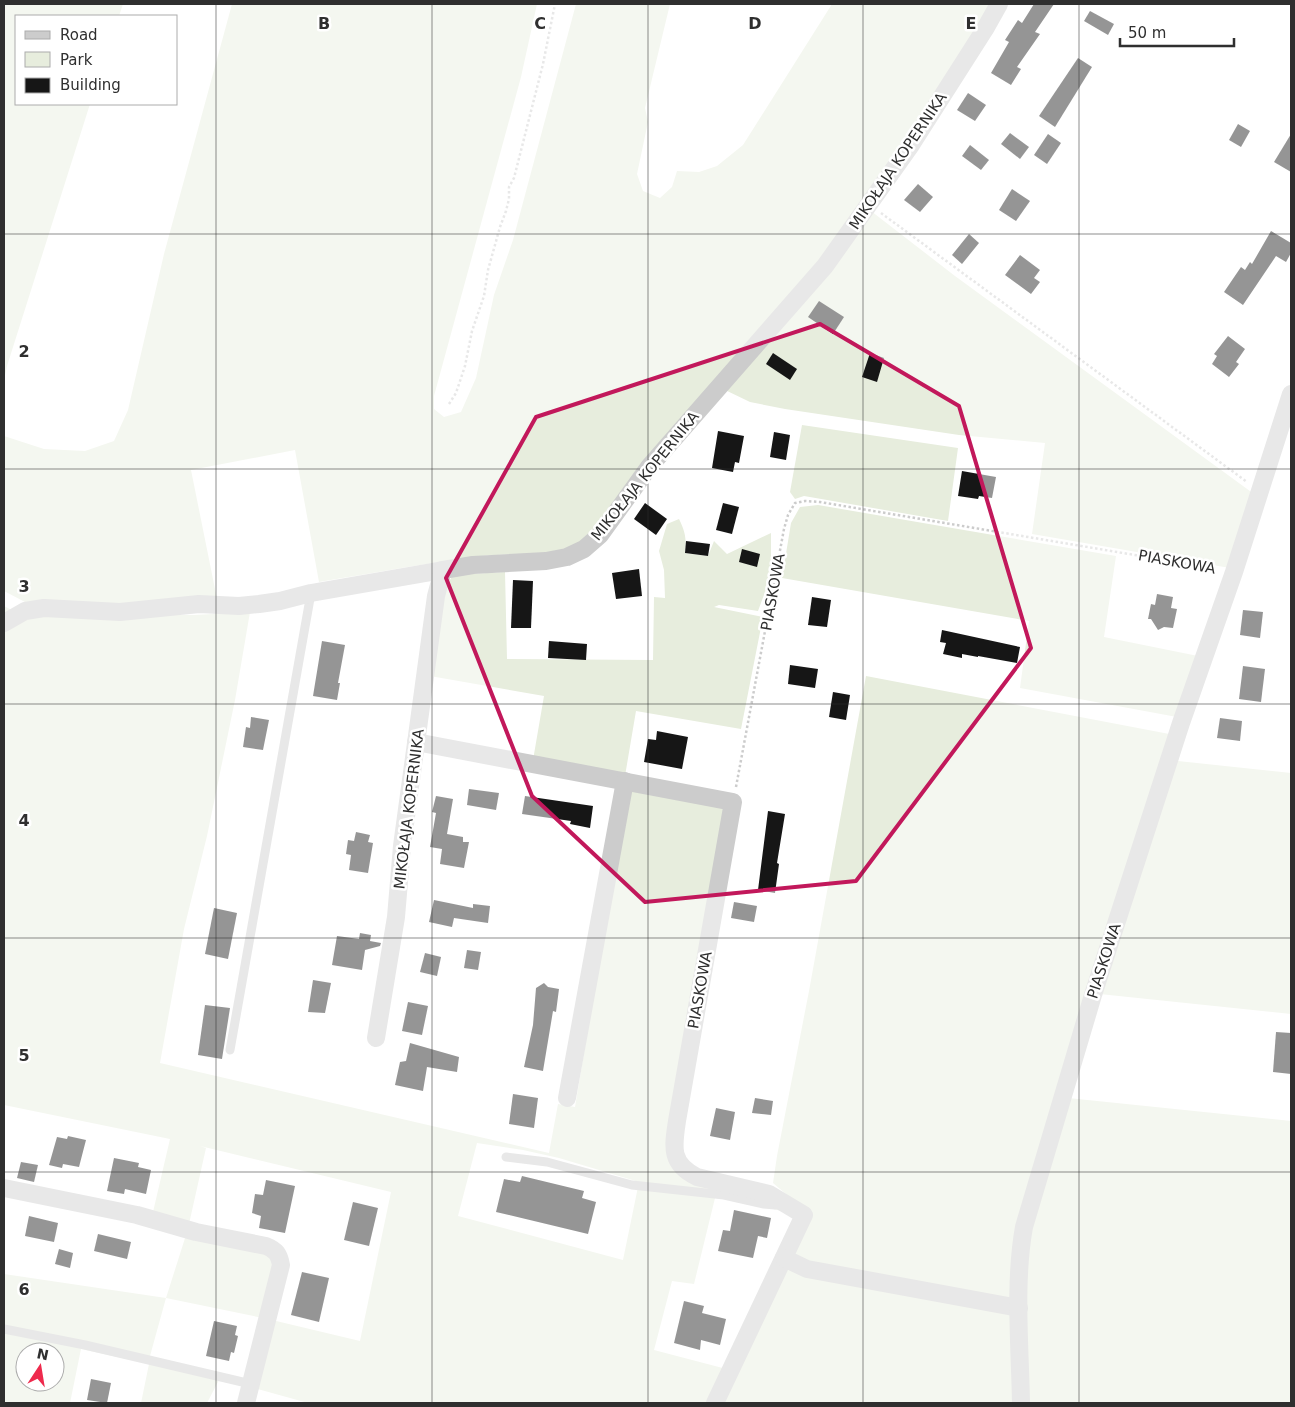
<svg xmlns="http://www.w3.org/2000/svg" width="1295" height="1407" font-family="'DejaVu Sans',sans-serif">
<rect width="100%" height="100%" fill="#fff"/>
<g fill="#e7eddd" fill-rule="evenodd">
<path d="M 4,4 L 123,4 L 119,16 L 16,16 L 16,104 L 90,104 L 7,366 L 4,380 Z"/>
<path d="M 232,4 L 537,4 L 521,77 L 434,396 L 434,409 L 444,417 L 461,412 L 476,378 L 494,295 L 513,240 L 576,4 L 670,4 L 645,108 L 648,122 L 637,174 L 643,191 L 660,198 L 672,187 L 677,171 L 699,172 L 717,166 L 743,145 L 832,4 L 989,4 L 975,33 L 882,175 L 816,264 L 611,509 C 600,522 589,538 573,546 C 551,557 507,553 482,556 C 427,563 373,573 319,582 L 295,450 L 191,470 L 217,599 L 119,605 L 48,601 L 25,602 L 4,591 L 4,436 L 44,449 L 85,451 L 114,441 L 128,410 L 164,254 Z"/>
<path d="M 871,211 L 955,276 L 1254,494 L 1230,568 L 1032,534 L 1045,443 L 959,435 L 785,409 L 750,402 L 723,389 Z"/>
<path d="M 802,425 L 958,448 L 948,521 L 804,496 L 795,499 L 790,492 Z"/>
<path d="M 818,505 L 1116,556 L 1104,637 L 1198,656 L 1177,717 L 1020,688 L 1029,621 L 782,578 L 791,523 L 800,507 Z"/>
<path d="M 679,519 C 685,531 687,540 685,553 L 708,556 L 714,541 L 727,554 L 771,533 L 771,576 L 758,611 L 719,605 L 714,607 L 763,617 L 741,729 L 636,711 L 625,776 L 533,760 L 544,696 L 430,676 L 445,588 L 453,575 L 505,572 L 507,659 L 653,660 L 654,597 L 665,598 L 664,570 L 659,551 L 667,524 Z"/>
<path d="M 4,606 L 27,618 L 43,613 L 194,615 L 250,612 L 235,700 L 207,836 L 184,929 L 160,1063 L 549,1153 L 558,1104 L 575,1107 L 628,789 L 727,806 L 668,1151 L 684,1179 L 800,1216 L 716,1194 L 694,1284 L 672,1281 L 654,1350 L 734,1371 L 807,1212 L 773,1183 L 777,1156 L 809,991 L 866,676 L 1185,737 L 1178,761 L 1291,773 L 1291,1014 L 1090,993 L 1068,1098 L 1291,1121 L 1291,1403 L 308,1403 L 254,1388 L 272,1320 L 360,1341 L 391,1192 L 200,1146 L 206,1148 L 189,1224 L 153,1212 L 170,1139 L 4,1105 ZM 477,1143 L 523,1150 L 559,1158 L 639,1182 L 623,1260 L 458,1216 Z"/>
<path d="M 186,1235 L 266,1252 L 275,1263 L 263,1318 L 166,1298 L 150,1356 L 150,1364 L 219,1380 L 207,1403 L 141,1403 L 149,1364 L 81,1349 L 70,1403 L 4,1403 L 4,1274 L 166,1298 ZM 25,1352 L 55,1352 L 55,1382 L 25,1382 Z"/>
</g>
<g fill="#161616">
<path d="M 1034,4 L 1054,4 L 1035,32 L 1040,34 L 1017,67 L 1021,69 L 1011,85 L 991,73 L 1009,42 L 1005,40 L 1018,20 L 1022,23 Z"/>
<path d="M 1090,11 L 1114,24 L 1108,35 L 1084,21 Z"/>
<path d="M 1078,58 L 1092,67 L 1055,127 L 1039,116 Z"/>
<path d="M 968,93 L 986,105 L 975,121 L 957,110 Z"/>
<path d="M 1238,124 L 1250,131 L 1241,147 L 1229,140 Z"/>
<path d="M 1010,133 L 1029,147 L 1020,159 L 1001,144 Z"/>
<path d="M 1048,134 L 1061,143 L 1047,164 L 1034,155 Z"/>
<path d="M 1291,134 L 1291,172 L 1274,162 Z"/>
<path d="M 970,145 L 989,160 L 981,170 L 962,156 Z"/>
<path d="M 918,184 L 933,197 L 920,212 L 904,200 Z"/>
<path d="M 1012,189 L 1030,201 L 1016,221 L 999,210 Z"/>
<path d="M 1271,231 L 1291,243 L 1291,253 L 1286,262 L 1276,256 L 1243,305 L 1224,292 L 1241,267 L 1245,270 L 1250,262 L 1252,264 Z"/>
<path d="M 969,234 L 979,243 L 962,264 L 952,255 Z"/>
<path d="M 1020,255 L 1040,270 L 1034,278 L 1040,282 L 1031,294 L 1005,275 Z"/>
<path d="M 819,301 L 844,317 L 833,334 L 808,317 Z"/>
<path d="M 1228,336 L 1245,349 L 1236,362 L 1239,364 L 1229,377 L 1212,364 L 1217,356 L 1214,354 Z"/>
<path d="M 773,353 L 797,369 L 790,380 L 766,364 Z"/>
<path d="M 870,353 L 884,358 L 877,382 L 862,377 Z"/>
<path d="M 718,431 L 744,436 L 739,463 L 735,462 L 733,472 L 712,468 Z"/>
<path d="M 774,432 L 790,435 L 786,460 L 770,457 Z"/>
<path d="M 962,471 L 996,477 L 992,498 L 979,496 L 978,499 L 958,496 Z"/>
<path d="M 645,503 L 667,519 L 656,535 L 634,519 Z"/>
<path d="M 723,503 L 739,507 L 732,534 L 716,530 Z"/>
<path d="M 686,541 L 710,544 L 708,556 L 685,553 Z"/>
<path d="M 742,549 L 760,554 L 757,567 L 739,562 Z"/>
<path d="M 639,569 L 642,596 L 616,599 L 612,573 Z"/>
<path d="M 513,580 L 533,581 L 531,628 L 511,628 Z"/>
<path d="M 1157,594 L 1173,597 L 1171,608 L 1177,609 L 1173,628 L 1164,627 L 1158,630 L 1151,619 L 1148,619 L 1151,604 L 1155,605 Z"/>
<path d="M 812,597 L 831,600 L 827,627 L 808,625 Z"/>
<path d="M 1243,610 L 1263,612 L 1260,638 L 1240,635 Z"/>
<path d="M 942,630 L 1020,647 L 1017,663 L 978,656 L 978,657 L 962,654 L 962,658 L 943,654 L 946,643 L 940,642 Z"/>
<path d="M 322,641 L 345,645 L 338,683 L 340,683 L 337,700 L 313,696 Z"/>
<path d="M 549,641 L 587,644 L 586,660 L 548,658 Z"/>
<path d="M 790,665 L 818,669 L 815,688 L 788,684 Z"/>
<path d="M 1243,666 L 1265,669 L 1261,702 L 1239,699 Z"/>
<path d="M 833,692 L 850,695 L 846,720 L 829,717 Z"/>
<path d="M 251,717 L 269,720 L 263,750 L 243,747 L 246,727 L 250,728 Z"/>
<path d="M 1220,718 L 1242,721 L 1240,741 L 1217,738 Z"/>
<path d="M 657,731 L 688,737 L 682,769 L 644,762 L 648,739 L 656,740 Z"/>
<path d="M 469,789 L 499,793 L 496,810 L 467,805 Z"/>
<path d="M 436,796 L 453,799 L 447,834 L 463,837 L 463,842 L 469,842 L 464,868 L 440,864 L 442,849 L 430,847 L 436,813 L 432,812 Z"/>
<path d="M 525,796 L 593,806 L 590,828 L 570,824 L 571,821 L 522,814 Z"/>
<path d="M 768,811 L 785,814 L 777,863 L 779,864 L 775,893 L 758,890 Z"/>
<path d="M 356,832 L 370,835 L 368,842 L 373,843 L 368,873 L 349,870 L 351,855 L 346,854 L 348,840 L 354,841 Z"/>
<path d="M 434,900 L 473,908 L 473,904 L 490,906 L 488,923 L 454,918 L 452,927 L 429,922 Z"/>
<path d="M 734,902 L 757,906 L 754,922 L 731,918 Z"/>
<path d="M 214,908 L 237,913 L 228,959 L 205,954 Z"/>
<path d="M 360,933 L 371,935 L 370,941 L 381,943 L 380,946 L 365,950 L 362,970 L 332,965 L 337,936 L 359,939 Z"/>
<path d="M 467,950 L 481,952 L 478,970 L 464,968 Z"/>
<path d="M 425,953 L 441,957 L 437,976 L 420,972 Z"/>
<path d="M 313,980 L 331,983 L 325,1013 L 308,1012 Z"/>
<path d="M 544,983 L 548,987 L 559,989 L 556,1012 L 553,1011 L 543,1071 L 524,1067 L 533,1025 L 536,988 Z"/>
<path d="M 408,1002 L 428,1006 L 422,1035 L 402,1031 Z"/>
<path d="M 205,1005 L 230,1008 L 222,1059 L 198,1055 Z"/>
<path d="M 1276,1032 L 1291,1033 L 1291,1074 L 1273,1072 Z"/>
<path d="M 410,1043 L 459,1057 L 457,1072 L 427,1067 L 423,1091 L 395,1085 L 400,1062 L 406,1061 Z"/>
<path d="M 513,1094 L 538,1098 L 534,1128 L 509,1124 Z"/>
<path d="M 755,1098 L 773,1101 L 771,1115 L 752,1113 Z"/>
<path d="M 716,1108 L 735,1112 L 730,1140 L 710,1136 Z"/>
<path d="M 68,1136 L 86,1140 L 79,1167 L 63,1164 L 62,1168 L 49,1165 L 57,1137 L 67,1139 Z"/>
<path d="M 114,1158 L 139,1163 L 138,1167 L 151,1170 L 146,1194 L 125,1189 L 124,1194 L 107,1191 Z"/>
<path d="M 21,1162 L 38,1165 L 34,1182 L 17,1178 Z"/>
<path d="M 522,1176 L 584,1191 L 582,1198 L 596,1202 L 588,1234 L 496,1212 L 504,1179 L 520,1182 Z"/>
<path d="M 266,1180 L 295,1186 L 285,1233 L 259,1228 L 261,1216 L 252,1213 L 255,1194 L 263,1195 Z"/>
<path d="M 353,1202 L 378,1208 L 369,1246 L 344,1240 Z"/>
<path d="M 734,1210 L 771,1218 L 767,1238 L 758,1236 L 753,1258 L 718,1251 L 723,1230 L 730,1231 Z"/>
<path d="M 29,1216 L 58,1223 L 54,1242 L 25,1236 Z"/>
<path d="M 98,1234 L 131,1242 L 127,1259 L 94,1251 Z"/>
<path d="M 59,1249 L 73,1253 L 70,1268 L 55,1264 Z"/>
<path d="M 302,1272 L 329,1278 L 319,1322 L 291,1315 Z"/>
<path d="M 684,1301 L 704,1306 L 702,1313 L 726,1319 L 720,1345 L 701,1340 L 700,1350 L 674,1343 Z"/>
<path d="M 214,1321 L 237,1326 L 235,1335 L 238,1336 L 234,1353 L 231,1352 L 229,1361 L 206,1356 Z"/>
<path d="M 91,1379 L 111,1383 L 107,1403 L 87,1400 Z"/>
</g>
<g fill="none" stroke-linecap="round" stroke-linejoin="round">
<g stroke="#ccc" stroke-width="2.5" stroke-dasharray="2.5 2.5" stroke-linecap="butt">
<path d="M 881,213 L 1247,482"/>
<path d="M 449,404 L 456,393 L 465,366 L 472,331 L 484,296 L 488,270 L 500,227 L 506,211 L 509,199 L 509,187 L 514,178 L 543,64 L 555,4"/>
<path d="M 736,787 L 784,529 L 788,515 L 795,503 L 805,501 L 820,502 L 1218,569"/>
</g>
<g stroke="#ccc" stroke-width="9">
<path d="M 230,1050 L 311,593"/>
<path d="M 506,1157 L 547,1162 L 632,1185 L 724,1195 L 764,1204 L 775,1205 L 780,1204"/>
<path d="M 4,1329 L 85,1345 L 251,1384"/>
</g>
<g stroke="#ccc" stroke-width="18">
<path d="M 4,623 L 25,611 L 44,608 L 120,612 L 199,604 L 239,606 L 259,604 L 280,601 L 311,593 L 443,570"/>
<path d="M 416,742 L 733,802 L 677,1121 C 673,1147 670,1164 697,1177 L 769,1194 L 804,1215 L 715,1403"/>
<path d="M 376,1038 L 396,917 L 402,846 L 436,596 L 443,570 L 473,565 L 546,561 L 567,557 L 584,549 L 600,535 L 649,467 L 825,266 L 911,145 L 985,29 L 999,4"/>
<path d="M 567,1098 L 625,781"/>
<path d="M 4,1188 L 137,1215 L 196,1232 L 266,1246 C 276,1250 279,1254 281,1265 L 246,1403"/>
<path d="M 784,1258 L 807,1269 L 1019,1308"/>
<path d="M 1021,1403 C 1020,1347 1014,1282 1024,1227 L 1093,995 L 1181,723 L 1234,572 L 1291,394"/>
</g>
</g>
<path d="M0 0H1295V1407H0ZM 820,324 L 959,406 L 1031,648 L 856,881 L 645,902 L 532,796 L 446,578 L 536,417 Z" fill="#fff" fill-opacity=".55" fill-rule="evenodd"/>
<path fill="none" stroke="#c2185b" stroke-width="4" stroke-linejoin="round" d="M 820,324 L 959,406 L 1031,648 L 856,881 L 645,902 L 532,796 L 446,578 L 536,417 Z"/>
<path fill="none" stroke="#2f2f2f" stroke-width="1" stroke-opacity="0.55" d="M 216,4 L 216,1403M 432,4 L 432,1403M 648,4 L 648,1403M 863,4 L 863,1403M 1079,4 L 1079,1403M 4,234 L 1291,234M 4,469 L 1291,469M 4,704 L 1291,704M 4,938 L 1291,938M 4,1172 L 1291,1172"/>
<g text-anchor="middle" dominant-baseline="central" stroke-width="5" stroke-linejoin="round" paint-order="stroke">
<g font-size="15" fill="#2f2f2f" stroke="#fff">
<text transform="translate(898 161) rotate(-56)">MIKOŁAJA KOPERNIKA</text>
<text transform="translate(645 476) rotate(-51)">MIKOŁAJA KOPERNIKA</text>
<text transform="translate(1177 562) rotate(10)">PIASKOWA</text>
<text transform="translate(773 592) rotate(-80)">PIASKOWA</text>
<text transform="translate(409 809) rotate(-83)">MIKOŁAJA KOPERNIKA</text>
<text transform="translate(1104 961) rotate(-72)">PIASKOWA</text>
<text transform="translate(700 990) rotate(-80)">PIASKOWA</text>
</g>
</g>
<g font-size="16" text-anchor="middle" font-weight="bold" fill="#2f2f2f" stroke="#fff" stroke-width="5" stroke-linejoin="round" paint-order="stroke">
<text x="324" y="29">B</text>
<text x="540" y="29">C</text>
<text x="755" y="29">D</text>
<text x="971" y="29">E</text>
<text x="24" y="357">2</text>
<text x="24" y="592">3</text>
<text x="24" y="826">4</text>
<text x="24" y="1061">5</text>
<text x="24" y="1295">6</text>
</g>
<rect width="1295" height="1407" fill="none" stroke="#2f2f2f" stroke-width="10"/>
<rect x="15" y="15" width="162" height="90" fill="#ffffff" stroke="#acacac"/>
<rect x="25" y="31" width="25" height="8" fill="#cccccc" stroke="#acacac"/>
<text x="60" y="40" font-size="15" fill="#2f2f2f">Road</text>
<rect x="25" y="52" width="25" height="15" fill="#e7eddd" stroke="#acacac"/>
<text x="60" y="65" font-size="15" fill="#2f2f2f">Park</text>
<rect x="25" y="78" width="25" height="15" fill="#161616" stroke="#acacac"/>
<text x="60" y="90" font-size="15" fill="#2f2f2f">Building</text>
<g transform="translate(40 1367) rotate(12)"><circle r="24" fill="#ffffff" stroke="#acacac"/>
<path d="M0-4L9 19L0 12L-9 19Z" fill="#ee2a4d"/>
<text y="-8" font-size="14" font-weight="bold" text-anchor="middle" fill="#2f2f2f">N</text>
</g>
<path d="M1120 38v8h114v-8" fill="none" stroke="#2f2f2f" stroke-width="2.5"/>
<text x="1128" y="38" font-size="15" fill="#2f2f2f" stroke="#ffffff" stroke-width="4" paint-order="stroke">50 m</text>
</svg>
